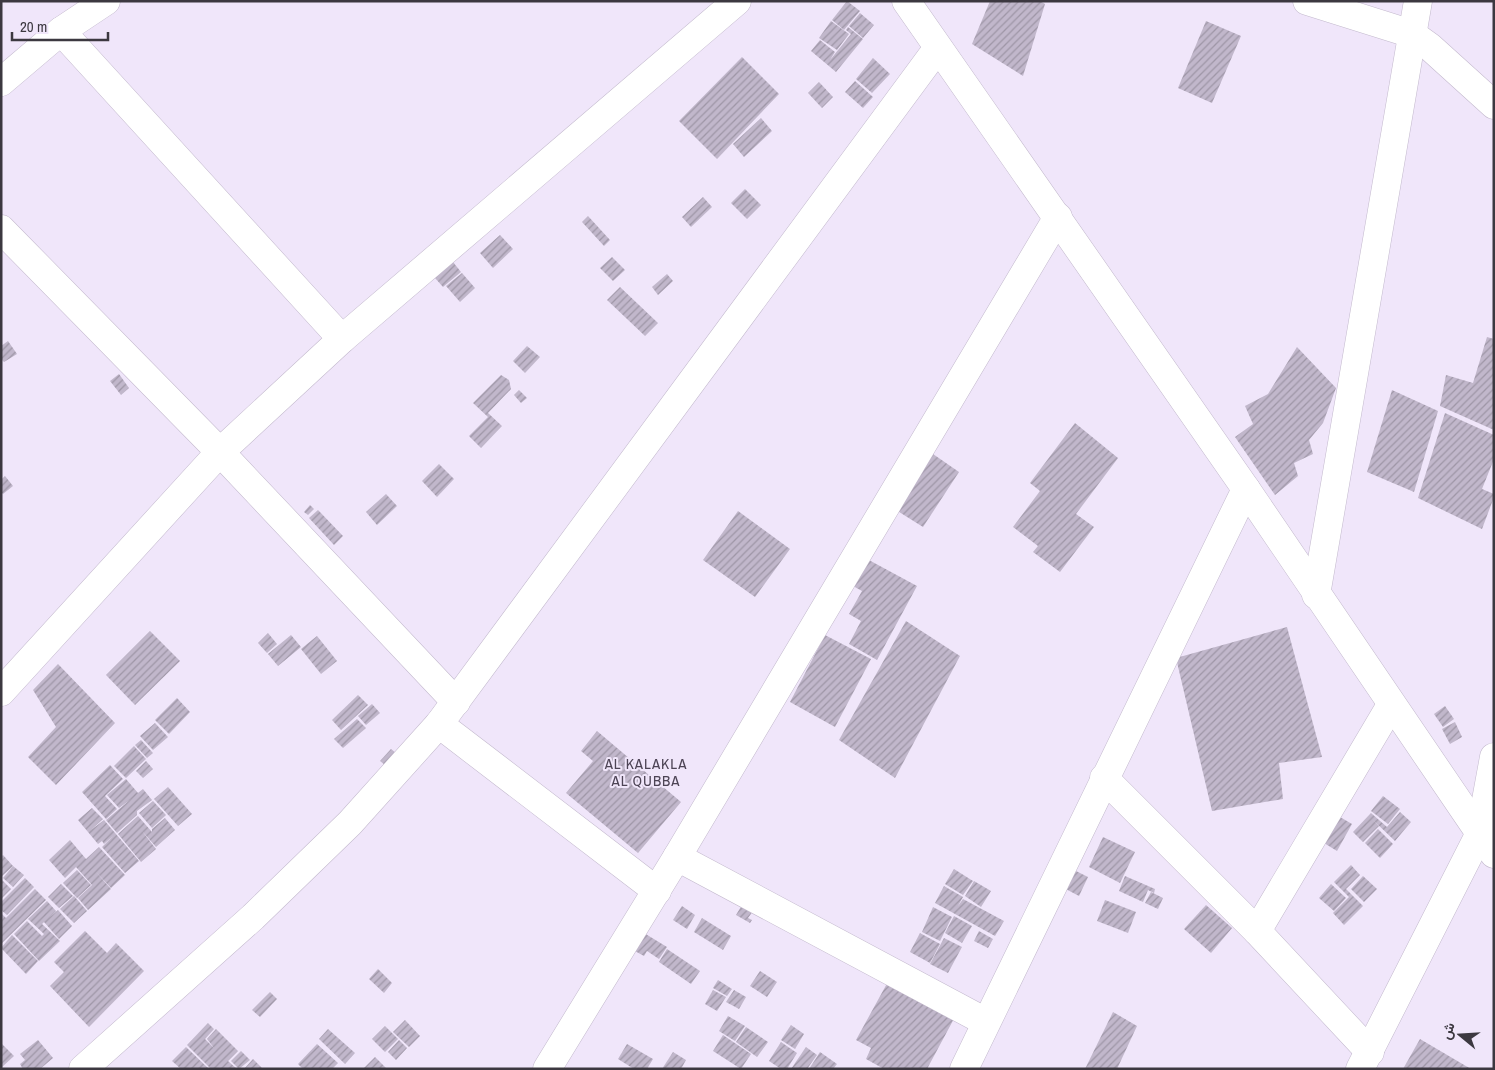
<svg xmlns="http://www.w3.org/2000/svg" width="1495" height="1070" font-family="'Archivo Narrow',Vazirmatn,sans-serif">
<defs>
<pattern id="building-hatch" width="6" height="6" patternUnits="userSpaceOnUse" patternTransform="scale(1.25)"><rect width="6" height="6" fill="#c1b7cb"/><path d="M-1 1l2-2M0 6l6-6M5 7l2-2" fill="none" stroke="#9e96a6"/></pattern>
</defs>
<rect width="100%" height="100%" fill="#f0e6fa"/>
<g fill="url(#building-hatch)">
<path d="M 847,1 L 860,11 L 844,30 L 832,20 Z"/>
<path d="M 990,1 L 1040,1 L 1045,4 L 1023,76 L 972,44 Z"/>
<path d="M 860,13 L 874,25 L 863,38 L 849,26 Z"/>
<path d="M 831,21 L 849,34 L 837,50 L 819,38 Z"/>
<path d="M 1206,21 L 1241,36 L 1212,103 L 1178,88 Z"/>
<path d="M 848,27 L 863,39 L 836,72 L 811,51 L 820,40 L 835,52 L 830,60 L 851,34 L 846,30 Z"/>
<path d="M 742,57 L 779,94 L 717,159 L 679,121 Z"/>
<path d="M 873,58 L 890,74 L 872,93 L 856,79 Z"/>
<path d="M 855,81 L 873,97 L 863,108 L 845,92 Z"/>
<path d="M 819,82 L 833,97 L 822,108 L 808,93 Z"/>
<path d="M 761,118 L 772,131 L 744,157 L 733,144 Z"/>
<path d="M 745,189 L 761,205 L 747,219 L 731,203 Z"/>
<path d="M 703,197 L 712,207 L 691,227 L 682,217 Z"/>
<path d="M 588,216 L 610,240 L 604,246 L 582,222 Z"/>
<path d="M 500,235 L 513,249 L 493,268 L 480,253 Z"/>
<path d="M 612,257 L 625,270 L 613,281 L 600,268 Z"/>
<path d="M 453,262 L 461,272 L 443,287 L 435,278 Z"/>
<path d="M 462,273 L 475,288 L 460,302 L 446,286 Z"/>
<path d="M 667,274 L 673,281 L 658,295 L 652,287 Z"/>
<path d="M 620,287 L 658,323 L 645,336 L 607,300 Z"/>
<path d="M 1487,337 L 1494,339 L 1494,430 L 1440,406 L 1446,375 L 1473,383 Z"/>
<path d="M 8,341 L 17,354 L 4,362 L 1,359 L 1,346 Z"/>
<path d="M 527,346 L 540,357 L 525,373 L 513,361 Z"/>
<path d="M 1297,347 L 1336,388 L 1323,423 L 1309,440 L 1313,454 L 1294,463 L 1298,476 L 1275,495 L 1235,437 L 1253,424 L 1245,406 L 1268,394 Z"/>
<path d="M 119,374 L 129,388 L 121,395 L 110,381 Z"/>
<path d="M 501,375 L 509,380 L 511,389 L 488,413 L 502,426 L 481,448 L 469,436 L 488,417 L 473,403 Z"/>
<path d="M 519,390 L 527,398 L 521,403 L 514,395 Z"/>
<path d="M 1392,390 L 1438,411 L 1414,492 L 1367,472 Z"/>
<path d="M 1445,413 L 1494,435 L 1494,459 L 1482,489 L 1494,494 L 1494,497 L 1482,529 L 1418,498 Z"/>
<path d="M 1075,423 L 1118,458 L 1076,514 L 1094,527 L 1060,572 L 1033,552 L 1038,546 L 1013,527 L 1040,491 L 1030,483 Z"/>
<path d="M 933,454 L 959,472 L 923,527 L 896,510 Z"/>
<path d="M 439,464 L 454,479 L 437,497 L 422,481 Z"/>
<path d="M 5,476 L 13,486 L 3,494 L 1,492 L 1,480 Z"/>
<path d="M 386,494 L 397,506 L 377,525 L 366,512 Z"/>
<path d="M 310,505 L 314,509 L 308,515 L 304,512 Z"/>
<path d="M 318,510 L 343,536 L 334,545 L 309,518 Z"/>
<path d="M 738,511 L 790,549 L 755,597 L 703,560 Z"/>
<path d="M 867,559 L 917,586 L 877,660 L 849,644 L 861,621 L 849,614 L 862,591 L 853,586 Z"/>
<path d="M 906,621 L 960,656 L 895,778 L 839,740 Z"/>
<path d="M 1287,627 L 1322,757 L 1279,763 L 1283,799 L 1212,811 L 1176,658 Z"/>
<path d="M 150,631 L 180,661 L 135,705 L 106,675 Z"/>
<path d="M 268,633 L 277,644 L 267,653 L 258,643 Z"/>
<path d="M 291,635 L 301,647 L 278,666 L 268,654 Z"/>
<path d="M 825,635 L 871,659 L 835,727 L 790,702 Z"/>
<path d="M 317,636 L 337,661 L 321,674 L 301,649 Z"/>
<path d="M 58,664 L 115,723 L 56,785 L 28,757 L 56,727 L 33,690 Z"/>
<path d="M 358,695 L 368,705 L 341,730 L 332,720 Z"/>
<path d="M 177,698 L 190,712 L 169,734 L 155,720 Z"/>
<path d="M 372,704 L 380,713 L 366,725 L 358,716 Z"/>
<path d="M 1445,706 L 1454,719 L 1443,727 L 1434,714 Z"/>
<path d="M 357,719 L 366,728 L 343,748 L 334,739 Z"/>
<path d="M 1455,722 L 1462,737 L 1450,744 L 1442,729 Z"/>
<path d="M 155,723 L 168,737 L 153,750 L 140,736 Z"/>
<path d="M 597,731 L 681,802 L 638,853 L 566,793 L 593,761 L 581,751 Z"/>
<path d="M 141,740 L 153,753 L 147,758 L 135,745 Z"/>
<path d="M 134,746 L 146,759 L 126,778 L 114,766 Z"/>
<path d="M 391,749 L 396,753 L 385,765 L 380,761 Z"/>
<path d="M 146,761 L 153,769 L 143,778 L 136,771 Z"/>
<path d="M 110,765 L 123,779 L 105,796 L 117,809 L 106,819 L 82,792 Z"/>
<path d="M 126,779 L 138,793 L 143,789 L 152,800 L 137,811 L 137,815 L 117,833 L 106,820 L 131,799 L 119,808 L 107,795 Z"/>
<path d="M 168,787 L 192,814 L 178,826 L 154,799 Z"/>
<path d="M 1383,796 L 1400,809 L 1388,824 L 1371,811 Z"/>
<path d="M 153,801 L 166,815 L 152,828 L 139,813 Z"/>
<path d="M 92,808 L 103,819 L 91,830 L 104,820 L 139,861 L 125,873 L 102,847 L 113,836 L 104,844 L 102,841 L 98,844 L 78,820 Z"/>
<path d="M 1400,812 L 1411,822 L 1395,841 L 1373,820 L 1379,826 L 1363,842 L 1353,832 L 1371,813 L 1387,827 Z"/>
<path d="M 138,816 L 152,832 L 152,829 L 165,818 L 175,830 L 156,847 L 142,831 L 156,849 L 141,862 L 118,834 Z"/>
<path d="M 1340,817 L 1352,824 L 1337,851 L 1324,843 Z"/>
<path d="M 1378,829 L 1393,844 L 1380,858 L 1365,843 Z"/>
<path d="M 1103,837 L 1135,852 L 1120,883 L 1089,867 Z"/>
<path d="M 70,840 L 86,859 L 99,847 L 125,875 L 111,888 L 96,872 L 111,889 L 88,910 L 78,898 L 92,885 L 76,867 L 65,878 L 49,860 Z"/>
<path d="M 3,855 L 13,866 L 1,877 L 1,857 Z"/>
<path d="M 1351,865 L 1360,875 L 1346,889 L 1363,906 L 1344,925 L 1333,913 L 1349,897 L 1334,882 Z"/>
<path d="M 13,866 L 24,875 L 13,887 L 3,878 Z"/>
<path d="M 1068,867 L 1088,877 L 1079,896 L 1060,886 Z"/>
<path d="M 954,869 L 973,881 L 963,895 L 945,884 Z"/>
<path d="M 77,870 L 91,885 L 77,898 L 63,883 Z"/>
<path d="M 1125,876 L 1155,889 L 1154,893 L 1148,890 L 1143,902 L 1119,891 Z"/>
<path d="M 1363,876 L 1377,889 L 1364,902 L 1351,889 Z"/>
<path d="M 25,878 L 34,887 L 7,915 L 1,910 L 1,902 Z"/>
<path d="M 1,879 L 11,889 L 1,899 Z"/>
<path d="M 974,881 L 991,891 L 981,907 L 965,896 Z"/>
<path d="M 61,884 L 73,896 L 59,908 L 48,897 Z"/>
<path d="M 1331,884 L 1346,898 L 1334,911 L 1319,898 Z"/>
<path d="M 944,886 L 963,897 L 958,906 L 963,899 L 1004,921 L 995,936 L 935,903 Z"/>
<path d="M 35,889 L 46,900 L 1,944 L 1,913 L 6,918 Z"/>
<path d="M 1151,892 L 1163,898 L 1158,909 L 1145,903 Z"/>
<path d="M 74,896 L 87,911 L 74,923 L 60,909 Z"/>
<path d="M 1105,900 L 1136,912 L 1128,933 L 1097,921 Z"/>
<path d="M 47,901 L 56,911 L 49,918 L 58,910 L 72,926 L 59,939 L 44,922 L 42,924 L 60,941 L 39,961 L 14,934 L 27,921 L 42,936 L 44,934 L 28,919 Z"/>
<path d="M 742,905 L 753,911 L 748,918 L 752,920 L 750,923 L 736,915 Z"/>
<path d="M 1206,905 L 1232,928 L 1211,953 L 1184,929 Z"/>
<path d="M 682,906 L 695,915 L 687,929 L 673,920 Z"/>
<path d="M 933,907 L 952,917 L 940,941 L 922,932 Z"/>
<path d="M 954,916 L 972,926 L 962,943 L 945,933 Z"/>
<path d="M 702,918 L 731,936 L 723,950 L 694,932 Z"/>
<path d="M 85,931 L 107,953 L 116,943 L 144,971 L 89,1027 L 50,986 L 64,972 L 54,962 Z"/>
<path d="M 979,931 L 993,939 L 988,948 L 974,941 Z"/>
<path d="M 644,933 L 667,947 L 659,959 L 647,951 L 644,956 L 633,950 Z"/>
<path d="M 920,933 L 940,944 L 930,963 L 910,952 Z"/>
<path d="M 12,935 L 38,961 L 26,974 L 1,948 Z"/>
<path d="M 944,938 L 962,947 L 948,973 L 930,964 Z"/>
<path d="M 667,949 L 700,971 L 691,984 L 659,962 Z"/>
<path d="M 378,969 L 392,983 L 384,993 L 369,979 Z"/>
<path d="M 760,971 L 777,982 L 767,997 L 750,986 Z"/>
<path d="M 890,978 L 956,1015 L 927,1069 L 884,1069 L 866,1059 L 871,1048 L 856,1040 Z"/>
<path d="M 718,980 L 732,989 L 727,996 L 713,988 Z"/>
<path d="M 713,990 L 726,997 L 717,1011 L 705,1004 Z"/>
<path d="M 734,990 L 746,997 L 739,1009 L 726,1002 Z"/>
<path d="M 270,992 L 277,999 L 260,1017 L 252,1010 Z"/>
<path d="M 1113,1012 L 1137,1026 L 1117,1069 L 1085,1069 Z"/>
<path d="M 728,1016 L 745,1026 L 735,1041 L 719,1031 Z"/>
<path d="M 405,1020 L 420,1036 L 409,1047 L 393,1032 Z"/>
<path d="M 208,1023 L 214,1029 L 205,1039 L 214,1048 L 207,1039 L 216,1029 L 238,1051 L 228,1061 L 237,1069 L 211,1069 L 187,1045 Z"/>
<path d="M 791,1025 L 804,1034 L 795,1049 L 781,1040 Z"/>
<path d="M 385,1026 L 398,1039 L 385,1052 L 372,1039 Z"/>
<path d="M 746,1027 L 768,1042 L 757,1057 L 736,1042 Z"/>
<path d="M 328,1029 L 355,1053 L 345,1064 L 319,1039 Z"/>
<path d="M 723,1035 L 751,1054 L 741,1069 L 713,1051 Z"/>
<path d="M 1420,1039 L 1471,1069 L 1403,1069 Z"/>
<path d="M 38,1040 L 53,1058 L 40,1069 L 23,1069 L 20,1064 L 25,1060 L 20,1054 Z"/>
<path d="M 399,1040 L 407,1048 L 396,1060 L 388,1052 Z"/>
<path d="M 781,1042 L 797,1053 L 787,1069 L 781,1069 L 769,1061 Z"/>
<path d="M 1,1043 L 14,1056 L 1,1068 Z"/>
<path d="M 317,1044 L 338,1063 L 332,1069 L 303,1069 L 298,1064 Z"/>
<path d="M 627,1044 L 653,1059 L 647,1069 L 634,1069 L 618,1059 Z"/>
<path d="M 186,1047 L 209,1069 L 181,1069 L 172,1061 Z"/>
<path d="M 806,1047 L 817,1055 L 807,1069 L 791,1069 Z"/>
<path d="M 241,1051 L 250,1060 L 239,1069 L 231,1061 Z"/>
<path d="M 673,1052 L 686,1060 L 681,1069 L 662,1069 Z"/>
<path d="M 820,1052 L 837,1064 L 833,1069 L 809,1069 Z"/>
<path d="M 375,1057 L 387,1069 L 363,1069 Z"/>
<path d="M 253,1059 L 263,1069 L 244,1069 Z"/>
</g>
<g fill="none" stroke-linecap="round" stroke-linejoin="round">
<g stroke="#c3b9cd" stroke-width="29">
<g id="minor">
<path d="M 906,1 L 1246,489 L 1494,854"/>
<path d="M 1307,1 L 1412,34 L 1430,47 L 1494,105"/>
<path d="M 61,31 L 342,339"/>
<path d="M 1,82 L 61,31 L 106,1"/>
<path d="M 1,229 L 220,452 L 456,702"/>
<path d="M 1316,595 L 1418,1"/>
<path d="M 1,692 L 220,452 L 342,339 L 737,1"/>
<path d="M 439,724 L 657,891"/>
<path d="M 1104,778 L 1257,931 L 1370,1052"/>
<path d="M 677,857 L 986,1022"/>
<path d="M 1257,931 L 1391,705"/>
<path d="M 83,1069 L 253,917 L 350,823 L 439,724 L 937,49"/>
<path d="M 547,1069 L 677,857 L 1058,217"/>
<path d="M 964,1069 L 1246,489"/>
<path d="M 1360,1069 L 1480,833 L 1494,757"/>
</g>
</g>
<use href="#minor" stroke="#fff" stroke-width="28"/>
</g>
<g text-anchor="middle" dominant-baseline="central" stroke-width="4" stroke-linejoin="round" paint-order="stroke">
<g font-size="15" letter-spacing="1" fill="#4d4455" stroke="#f0e6fa">
<text x="646" y="763">AL KALAKLA<tspan x="646" dy="17">AL QUBBA</tspan></text>
</g>
</g>
<rect width="1495" height="1070" fill="none" stroke="#3c3840" stroke-width="5"/>
<g transform="translate(1460 1035) rotate(288)" stroke="#f0e6fa" stroke-width="4" paint-order="stroke">
<path d="M0-4L9 19L0 12L-9 19Z" fill="#3c3840"/>
<text y="-8" font-size="14" font-weight="bold" text-anchor="middle" fill="#3c3840">ش</text>
</g>
<path d="M12 32v8h96v-8" fill="none" stroke="#3c3840" stroke-width="2.5"/>
<text x="20" y="32" font-size="15" fill="#3c3840" stroke="#f0e6fa" stroke-width="4" paint-order="stroke">20 m</text>
</svg>
